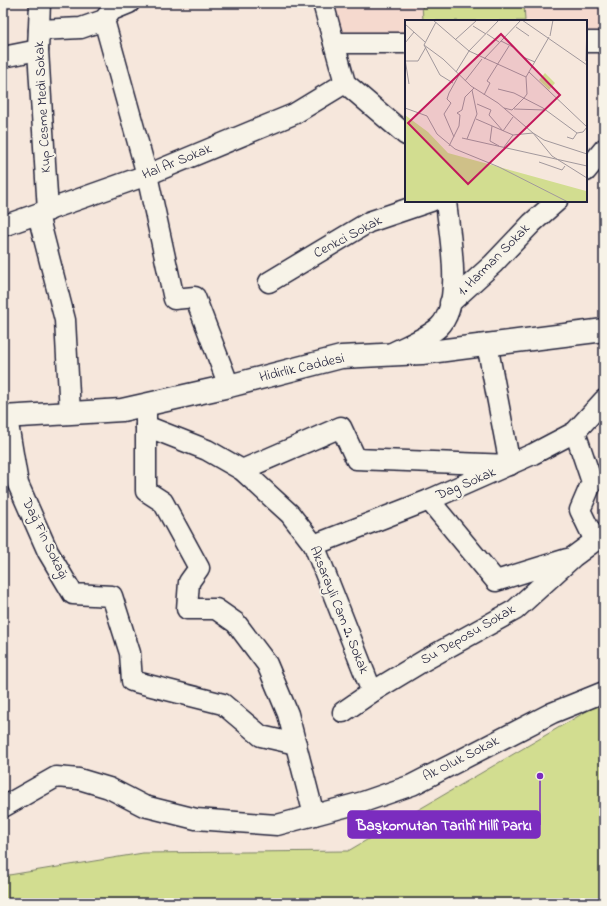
<svg xmlns="http://www.w3.org/2000/svg" width="607" height="906" font-family="'Indie Flower',sans-serif">
<rect width="100%" height="100%" fill="#f6e7dc"/>
<filter id="ink" filterUnits="userSpaceOnUse"><feTurbulence type="fractalNoise" baseFrequency=".025" numOctaves="2"/><feDisplacementMap in="SourceGraphic" scale="8" xChannelSelector="R" yChannelSelector="G"/><feConvolveMatrix kernelMatrix="1 2 1 2 8 2 1 2 1" color-interpolation-filters="sRGB"/></filter>
<g filter="url(#ink)">
<path fill="#f5d9ce" d="M 326,3 L 604,3 L 604,31 L 586,31 L 586,21 L 406,21 L 406,38 L 337,41 Z"/>
<g fill="#d2dd90" stroke="#7a8066">
<path d="M 422,3 L 524,3 L 525,21 L 423,21 Z"/>
<path d="M 604,701 L 604,903 L 3,903 L 3,876 L 143,853 L 348,851 Z"/>
</g>
<g fill="none" stroke-linecap="round" stroke-linejoin="round">
<g stroke="#22223b" stroke-width="23">
<g id="minor">
<path d="M 40,3 L 38,50 L 48,211"/>
<path d="M 323,3 L 345,83 L 406,135"/>
<path d="M 104,20 L 147,175 L 174,299 L 195,297 L 229,386"/>
<path d="M 39,30 L 81,28 L 104,20 L 112,10 L 129,3"/>
<path d="M 586,42 L 604,42"/>
<path d="M 334,43 L 406,43"/>
<path d="M 3,57 L 38,50"/>
<path d="M 586,171 L 604,149"/>
<path d="M 38,215 L 65,320 L 70,413"/>
<path d="M 3,226 L 147,175 L 294,114 L 345,83"/>
<path d="M 269,282 L 369,222 L 431,201"/>
<path d="M 450,303 L 493,264 L 532,223 L 557,201"/>
<path d="M 390,354 C 405,346 426,339 439,327 C 464,303 449,234 446,201"/>
<path d="M 146,405 L 146,491 L 163,502 L 199,568 L 189,582 L 187,609 L 216,609 L 236,623 L 267,664 L 288,714 L 314,815"/>
<path d="M 7,418 L 18,484 L 48,552 L 73,594 L 112,596 L 130,653 L 132,681 L 223,704 L 261,736 L 296,744"/>
<path d="M 146,426 L 207,450 L 242,470 L 290,514 L 314,545 L 372,692"/>
<path d="M 575,432 L 592,482 L 580,510 L 595,541"/>
<path d="M 242,470 L 341,427 L 356,459 L 510,465 L 487,344"/>
<path d="M 429,500 L 496,581 L 567,559"/>
<path d="M 314,545 L 429,500 L 533,454 L 575,432 L 604,400"/>
<path d="M 343,712 L 372,692 L 425,660 L 515,610 L 573,557 L 604,534"/>
<path d="M 3,807 L 56,777 L 79,779 L 109,788 L 144,806 L 196,819 L 277,825 L 363,802 L 412,785 L 552,713 L 604,692"/>
</g>
</g>
<g stroke="#22223b" stroke-width="25">
<path id="tertiary" d="M 3,417 L 122,410 L 229,386 L 341,357 L 422,353 L 604,330"/>
</g>
<use href="#minor" stroke="#f7f3e8" stroke-width="20"/>
<use href="#tertiary" stroke="#f7f3e8" stroke-width="22"/>
</g>
</g>
<g text-anchor="middle" dominant-baseline="central" stroke-width="4" stroke-linejoin="round" paint-order="stroke">
<g font-size="14" fill="#22223b" stroke="#f7f3e8">
<text transform="translate(43 107) rotate(-93)">Kup Cesme Medi Sokak</text>
<text transform="translate(177 162) rotate(-22)">Hal Ar Sokak</text>
<text transform="translate(348 237) rotate(-28)">Cenkci Sokak</text>
<text transform="translate(494 260) rotate(-45)">1. Harman Sokak</text>
<text transform="translate(302 368) rotate(-13)">Hidirlik Caddesi</text>
<text transform="translate(466 484) rotate(-23)">Dag Sokak</text>
<text transform="translate(45 539) rotate(64)">Dağ Fin Sokağı</text>
<text transform="translate(339 610) rotate(68)">Aksarayli Cam 2. Sokak</text>
<text transform="translate(468 635) rotate(-30)">Su Deposu Sokak</text>
<text transform="translate(461 759) rotate(-27)">Ak Oluk Sokak</text>
</g>
</g>
<g transform="translate(405 20)">
<rect width="182" height="182" fill="#f6e7dc"/>
<path d="M 140,53 L 150,63 L 144,70 L 134,60 ZM 0,95 L 23,112 L 43,133 L 181,171 L 182,182 L 0,182 Z" fill="#d2dd90"/>
<path fill="none" stroke="#a1989c" stroke-width="1" d="M 28,0 L 64,31 L 121,57M 117,0 L 182,45M 31,2 L 19,25 L 35,55 L 48,63M 0,4 L 20,22M 68,6 L 81,14M 111,7 L 124,16M 82,14 L 94,22M 145,16 L 148,0M 50,20 L 72,0M 96,21 L 110,28 L 118,37 L 130,42M 0,23 L 9,12M 19,25 L 38,39 L 66,66 L 93,83 L 128,113 L 139,120 L 182,134M 0,39 L 4,64M 79,39 L 116,0M 0,41 L 13,41 L 21,27M 181,41 L 182,0M 51,52 L 64,31 L 94,0M 124,52 L 182,107M 60,61 L 77,39M 93,69 L 109,73 L 138,88 L 172,113M 79,75 L 85,63 L 82,61 L 104,26M 72,84 L 86,90 L 84,95 L 98,111 L 108,97M 0,88 L 22,96 L 32,114 L 50,129 L 94,147 L 163,182M 99,88 L 107,90 L 119,78 L 122,74 L 121,57 L 144,17M 109,89 L 140,90M 71,99 L 108,115 L 128,113 L 147,136 L 182,158M 87,106 L 85,121 L 94,126M 49,117 L 39,94 L 46,83 L 42,79 L 44,73 L 54,55M 162,117 L 168,119 L 172,113 L 178,112 L 182,107M 57,118 L 182,146M 62,119 L 72,94 L 67,70M 44,126 L 54,106 L 55,95 L 52,93 L 57,90 L 60,77 L 69,68M 99,127 L 108,115M 134,142 L 157,150 L 160,146"/>
<path fill="#c2185b" fill-opacity="0.15" stroke="#c2185b" stroke-width="2" d="M 96,14 L 155,75 L 63,164 L 3,103 Z"/>
<rect width="182" height="182" fill="none" stroke="#22223b" stroke-width="2"/>
</g>
<path fill="none" stroke="#7b2cbf" stroke-width="1.5" d="M540 776L540 825"/>
<circle fill="#7b2cbf" stroke="#f7f3e8" stroke-width="1.5" cx="540" cy="776" r="4"/>
<rect fill="#7b2cbf" stroke="#7b2cbf" stroke-width="1.5" x="348" y="811" width="192" height="27" rx="4"/>
<g font-size="15" text-anchor="middle" font-weight="bold" fill="#fff">
<text x="444" y="830">Başkomutan Tarihî Millî Parkı</text>
</g>
<rect width="607" height="906" fill="none" stroke="#f7f3e8" stroke-width="16"/>
<rect x="8" y="8" width="591" height="890" fill="none" stroke="#22223b" stroke-width="1.5" filter="url(#ink)"/>
</svg>
